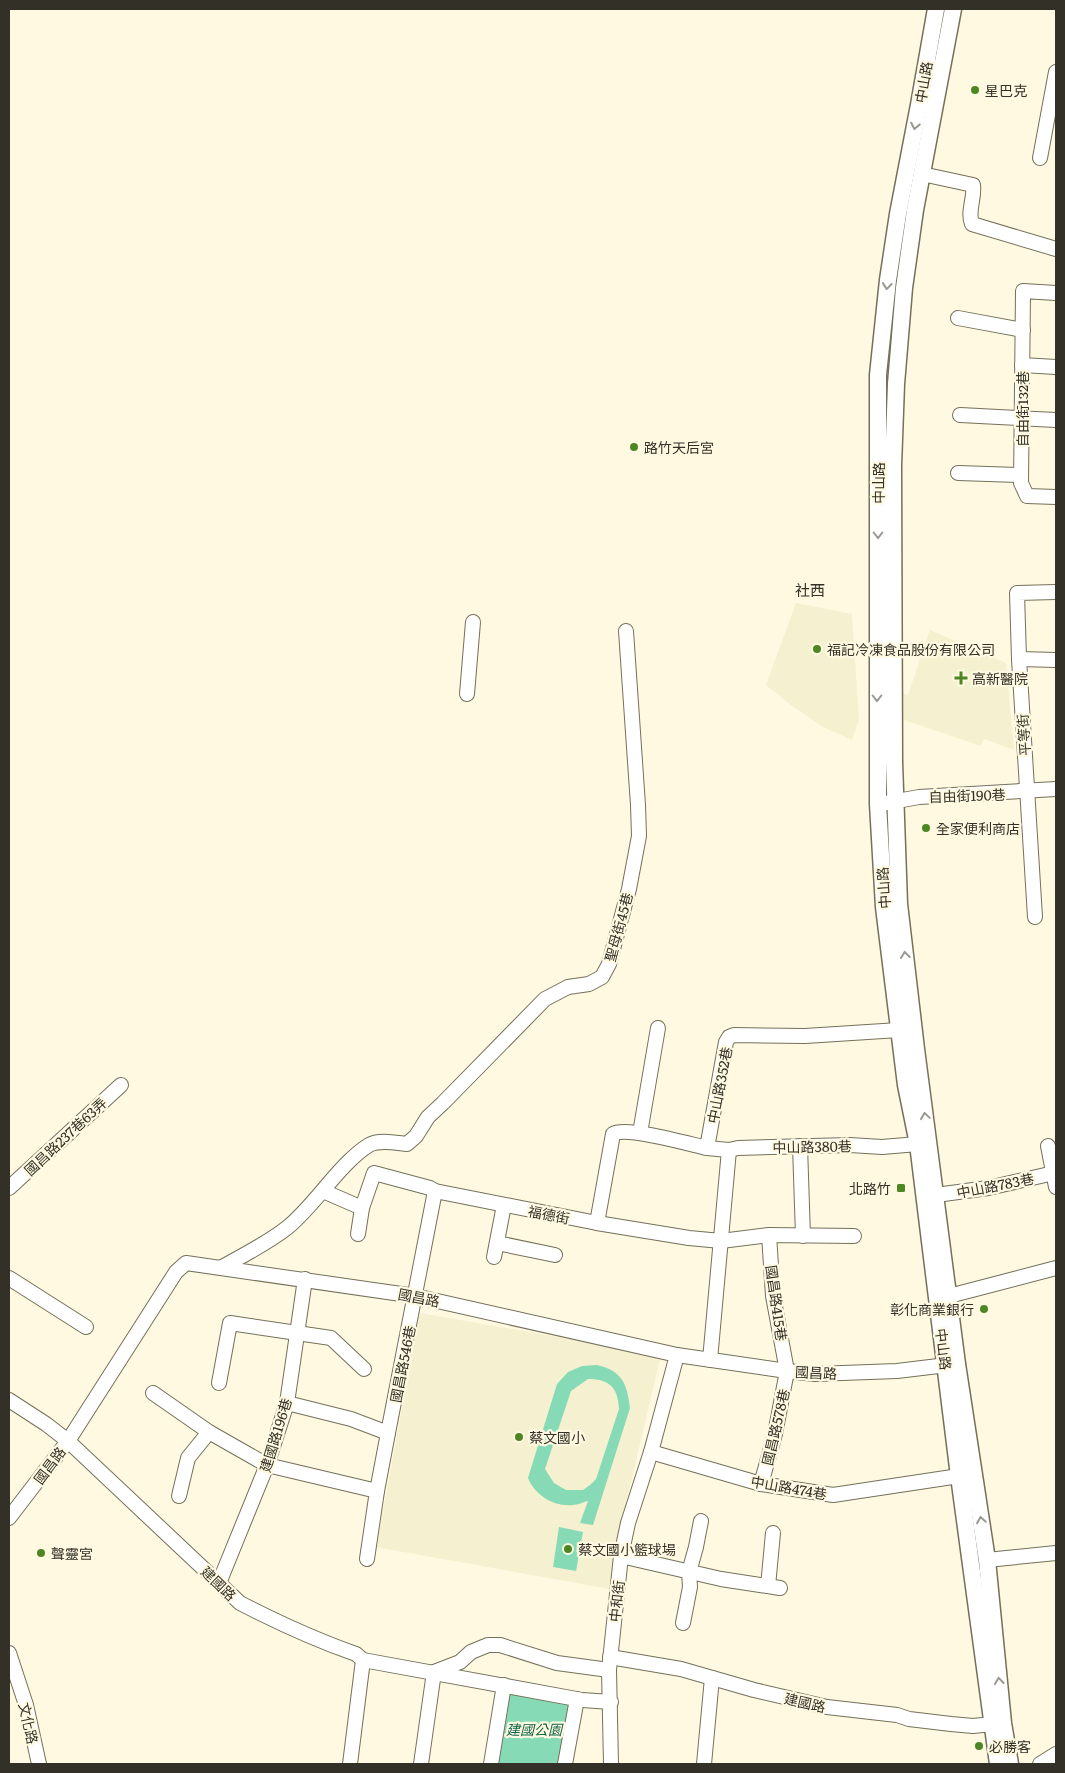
<svg xmlns="http://www.w3.org/2000/svg" width="1065" height="1773" font-family="Literata,'Noto Sans TC',serif">
<rect width="100%" height="100%" fill="#fef9e0"/>
<g fill="#f5f0cf">
<path d="M 796,603 L 852,614 L 859,720 L 852,740 L 823,727 L 791,705 L 766,685 Z"/>
<path d="M 930,630 L 1006,663 L 1014,750 L 984,739 L 981,746 L 901,719 L 902,693 L 908,695 Z"/>
<path d="M 420,1313 L 661,1355 L 622,1520 L 610,1589 L 376,1547 Z"/>
</g>
<g fill="#86dbb6" fill-rule="evenodd">
<path d="M 597,1365 C 622,1371 627,1383 630,1408 L 593,1525 L 580,1523 L 588,1501 C 583,1502 578,1505 573,1505 C 553,1507 535,1495 528,1478 L 557,1384 L 568,1372 L 582,1366 ZM 588,1379 C 610,1379 618,1388 619,1409 L 596,1479 L 590,1485 L 583,1490 L 566,1490 L 554,1483 L 545,1469 L 571,1391 Z"/>
<path d="M 559,1527 L 583,1532 L 576,1571 L 553,1567 Z"/>
<path d="M 508,1693 L 569,1704 L 558,1764 L 497,1764 Z"/>
</g>
<g fill="none" stroke-linecap="round" stroke-linejoin="round">
<g stroke="#74705a" stroke-width="16">
<g id="minor">
<path d="M 1040,158 L 1056,72"/>
<path d="M 922,174 L 973,185 C 975,198 967,212 972,224 L 1056,249"/>
<path d="M 1056,293 L 1023,291 L 1021,483 L 1027,496 L 1056,497"/>
<path d="M 958,318 L 1023,330"/>
<path d="M 1022,365 L 1056,367"/>
<path d="M 960,415 L 1056,420"/>
<path d="M 958,473 L 1021,475"/>
<path d="M 1019,659 L 1056,660"/>
<path d="M 467,694 L 473,622"/>
<path d="M 886,803 L 919,797 L 1056,789"/>
<path d="M 1035,917 L 1019,659 L 1017,593 L 1056,592"/>
<path d="M 640,1133 L 658,1028"/>
<path d="M 800,1146 L 803,1236"/>
<path d="M 1048,1146 L 1056,1187"/>
<path d="M 707,1148 L 729,1150 L 738,1148 L 850,1145 L 882,1147 L 918,1144"/>
<path d="M 9,1188 L 121,1085"/>
<path d="M 323,1191 L 362,1208"/>
<path d="M 936,1195 L 988,1188 L 1054,1173"/>
<path d="M 597,1223 L 613,1134 C 626,1126 689,1144 707,1148 L 726,1042 L 729,1037 L 734,1035 L 805,1036 L 899,1030"/>
<path d="M 358,1234 L 362,1208 L 374,1173 L 430,1188 L 435,1191"/>
<path d="M 497,1243 L 555,1255"/>
<path d="M 494,1257 L 504,1205"/>
<path d="M 222,1267 C 244,1255 268,1243 288,1227 C 316,1204 340,1163 369,1145 C 379,1139 397,1143 407,1144 L 416,1136 L 428,1117 L 443,1103 L 545,999 L 568,987 L 589,984 L 602,977 L 609,964 L 629,889 L 639,836 L 638,805 L 626,631"/>
<path d="M 9,1278 L 86,1327"/>
<path d="M 949,1296 L 1056,1268"/>
<path d="M 710,1360 L 729,1150"/>
<path d="M 219,1383 L 230,1323 L 331,1338 L 364,1369"/>
<path d="M 153,1393 L 209,1432 L 267,1465 L 377,1491 L 367,1559"/>
<path d="M 9,1400 L 46,1424 L 68,1441 L 240,1603 C 277,1622 316,1640 356,1654 L 363,1660 L 582,1700 L 611,1702"/>
<path d="M 287,1403 L 351,1419 L 388,1433 L 377,1491"/>
<path d="M 388,1433 L 435,1191 L 597,1223 L 689,1238 L 721,1241 L 769,1235 L 854,1236"/>
<path d="M 651,1452 L 761,1484 L 833,1495 L 959,1476"/>
<path d="M 761,1484 L 775,1434 L 787,1371 L 773,1296 L 769,1235"/>
<path d="M 179,1496 L 188,1458 L 209,1432"/>
<path d="M 9,1518 L 68,1441 L 176,1272 L 186,1263 L 415,1296 L 677,1355 L 787,1371 L 815,1374 L 897,1371 L 955,1364"/>
<path d="M 621,1556 L 721,1579 L 780,1588"/>
<path d="M 987,1560 L 1056,1553"/>
<path d="M 219,1583 L 267,1465 L 287,1403 L 305,1279"/>
<path d="M 768,1586 L 773,1533"/>
<path d="M 683,1623 L 690,1587 L 689,1572 L 696,1547 L 701,1521"/>
<path d="M 9,1653 L 26,1705 L 39,1764"/>
<path d="M 610,1657 L 681,1669 L 754,1690 L 827,1707 L 897,1715 L 909,1719 L 951,1724 L 973,1726 L 1002,1723"/>
<path d="M 350,1764 L 363,1660"/>
<path d="M 421,1764 L 434,1672 L 460,1662 L 471,1652 L 488,1645 L 500,1645 L 557,1663 L 609,1670"/>
<path d="M 491,1764 L 504,1685"/>
<path d="M 565,1764 L 577,1699"/>
<path d="M 611,1764 L 609,1670 L 621,1556 L 628,1523 L 651,1452 L 677,1355"/>
<path d="M 704,1764 L 712,1678"/>
<path d="M 1040,1764 L 1056,1754"/>
</g>
</g>
<g stroke="#74705a" stroke-width="19">
<g id="major">
<path d="M 936,9 L 919,105 L 898,214 L 888,280 L 878,375 L 878,804 L 884,907 L 906,1085 L 918,1144 L 959,1476 L 998,1764"/>
<path d="M 953,9 L 915,210 L 904,288 L 896,384 L 893,466 L 894,762 L 899,904 L 916,1049 L 957,1364 L 987,1560 L 1003,1723 L 1010,1764"/>
</g>
</g>
<use href="#minor" stroke="#fff" stroke-width="14"/>
<use href="#major" stroke="#fff" stroke-width="16"/>
</g>
<defs><path id="oneway-chevron" d="M-2-3.5L2.5 0L-2 3.5" fill="none" stroke-width="1.6" stroke-linecap="round" stroke-linejoin="round" transform="scale(1.25)"/></defs>
<g stroke="#999893">
<use href="#oneway-chevron" transform="translate(915 126) rotate(101)"/>
<use href="#oneway-chevron" transform="translate(887 286) rotate(96)"/>
<use href="#oneway-chevron" transform="translate(878 535) rotate(90)"/>
<use href="#oneway-chevron" transform="translate(877 698) rotate(90)"/>
<use href="#oneway-chevron" transform="translate(905 955) rotate(-97)"/>
<use href="#oneway-chevron" transform="translate(925 1116) rotate(-98)"/>
<use href="#oneway-chevron" transform="translate(981 1520) rotate(-99)"/>
<use href="#oneway-chevron" transform="translate(999 1681) rotate(-96)"/>
</g>
<g fill="#4d8723" stroke="#fef9e0" stroke-width="2">
<circle cx="975" cy="90" r="5"/>
<circle cx="634" cy="447" r="5"/>
<circle cx="817" cy="649" r="5"/>
<path d="M958.5 670.5h5v5h5v5h-5v5h-5v-5h-5v-5h5z"/>
<circle cx="926" cy="828" r="5"/>
<rect x="896" y="1183" width="10" height="10" rx="2.5"/>
<circle cx="984" cy="1309" r="5"/>
<circle cx="519" cy="1437" r="5"/>
<circle cx="568" cy="1549" r="5"/>
<circle cx="41" cy="1553" r="5"/>
<circle cx="979" cy="1746" r="5"/>
</g>
<g text-anchor="middle" dominant-baseline="central" stroke-width="4.5" stroke-linejoin="round" paint-order="stroke">
<g font-size="14" fill="#333127" stroke="#fef9e0">
<text transform="translate(923 82) rotate(-80)">中山路</text>
<text transform="translate(1022 409) rotate(-90)">自由街132巷</text>
<text transform="translate(878 483) rotate(-90)">中山路</text>
<text transform="translate(1023 735) rotate(-94)">平等街</text>
<text transform="translate(967 795) rotate(-2)">自由街190巷</text>
<text transform="translate(883 888) rotate(-94)">中山路</text>
<text transform="translate(618 927) rotate(-75)">聖母街45巷</text>
<text transform="translate(719 1085) rotate(-79)">中山路352巷</text>
<text transform="translate(65 1136) rotate(-43)">國昌路237巷63弄</text>
<text transform="translate(812 1146) rotate(-1)">中山路380巷</text>
<text transform="translate(995 1185) rotate(-11)">中山路783巷</text>
<text transform="translate(549 1214) rotate(11)">福德街</text>
<text transform="translate(419 1297) rotate(11)">國昌路</text>
<text transform="translate(777 1303) rotate(82)">國昌路415巷</text>
<text transform="translate(944 1349) rotate(83)">中山路</text>
<text transform="translate(402 1364) rotate(-79)">國昌路546巷</text>
<text transform="translate(816 1372) rotate(3)">國昌路</text>
<text transform="translate(775 1427) rotate(-77)">國昌路578巷</text>
<text transform="translate(275 1435) rotate(-73)">建國路196巷</text>
<text transform="translate(49 1465) rotate(-53)">國昌路</text>
<text transform="translate(789 1487) rotate(10)">中山路474巷</text>
<text transform="translate(219 1583) rotate(44)">建國路</text>
<text transform="translate(616 1601) rotate(-84)">中和街</text>
<text transform="translate(805 1702) rotate(13)">建國路</text>
<text transform="translate(29 1723) rotate(77)">文化路</text>
</g>
<g font-size="14" fill="#333127" stroke="#fef9e0" text-anchor="start">
<text x="985" y="90">星巴克</text>
<text x="644" y="447">路竹天后宮</text>
<text x="827" y="649">福記冷凍食品股份有限公司</text>
<text x="972" y="678">高新醫院</text>
<text x="936" y="828">全家便利商店</text>
<text x="891" y="1188" text-anchor="end">北路竹</text>
<text x="974" y="1309" text-anchor="end">彰化商業銀行</text>
<text x="529" y="1437">蔡文國小</text>
<text x="578" y="1549">蔡文國小籃球場</text>
<text x="51" y="1553">聲靈宮</text>
<text x="989" y="1746">必勝客</text>
</g>
<g font-size="14" font-style="italic" fill="#126549" stroke="#fef9e0">
<text x="534" y="1729">建國公園</text>
</g>
<g font-size="15" fill="#333127" stroke="#fef9e0">
<text x="810" y="589">社西</text>
</g>
</g>
<rect width="1065" height="1773" fill="none" stroke="#333127" stroke-width="20"/>
</svg>
